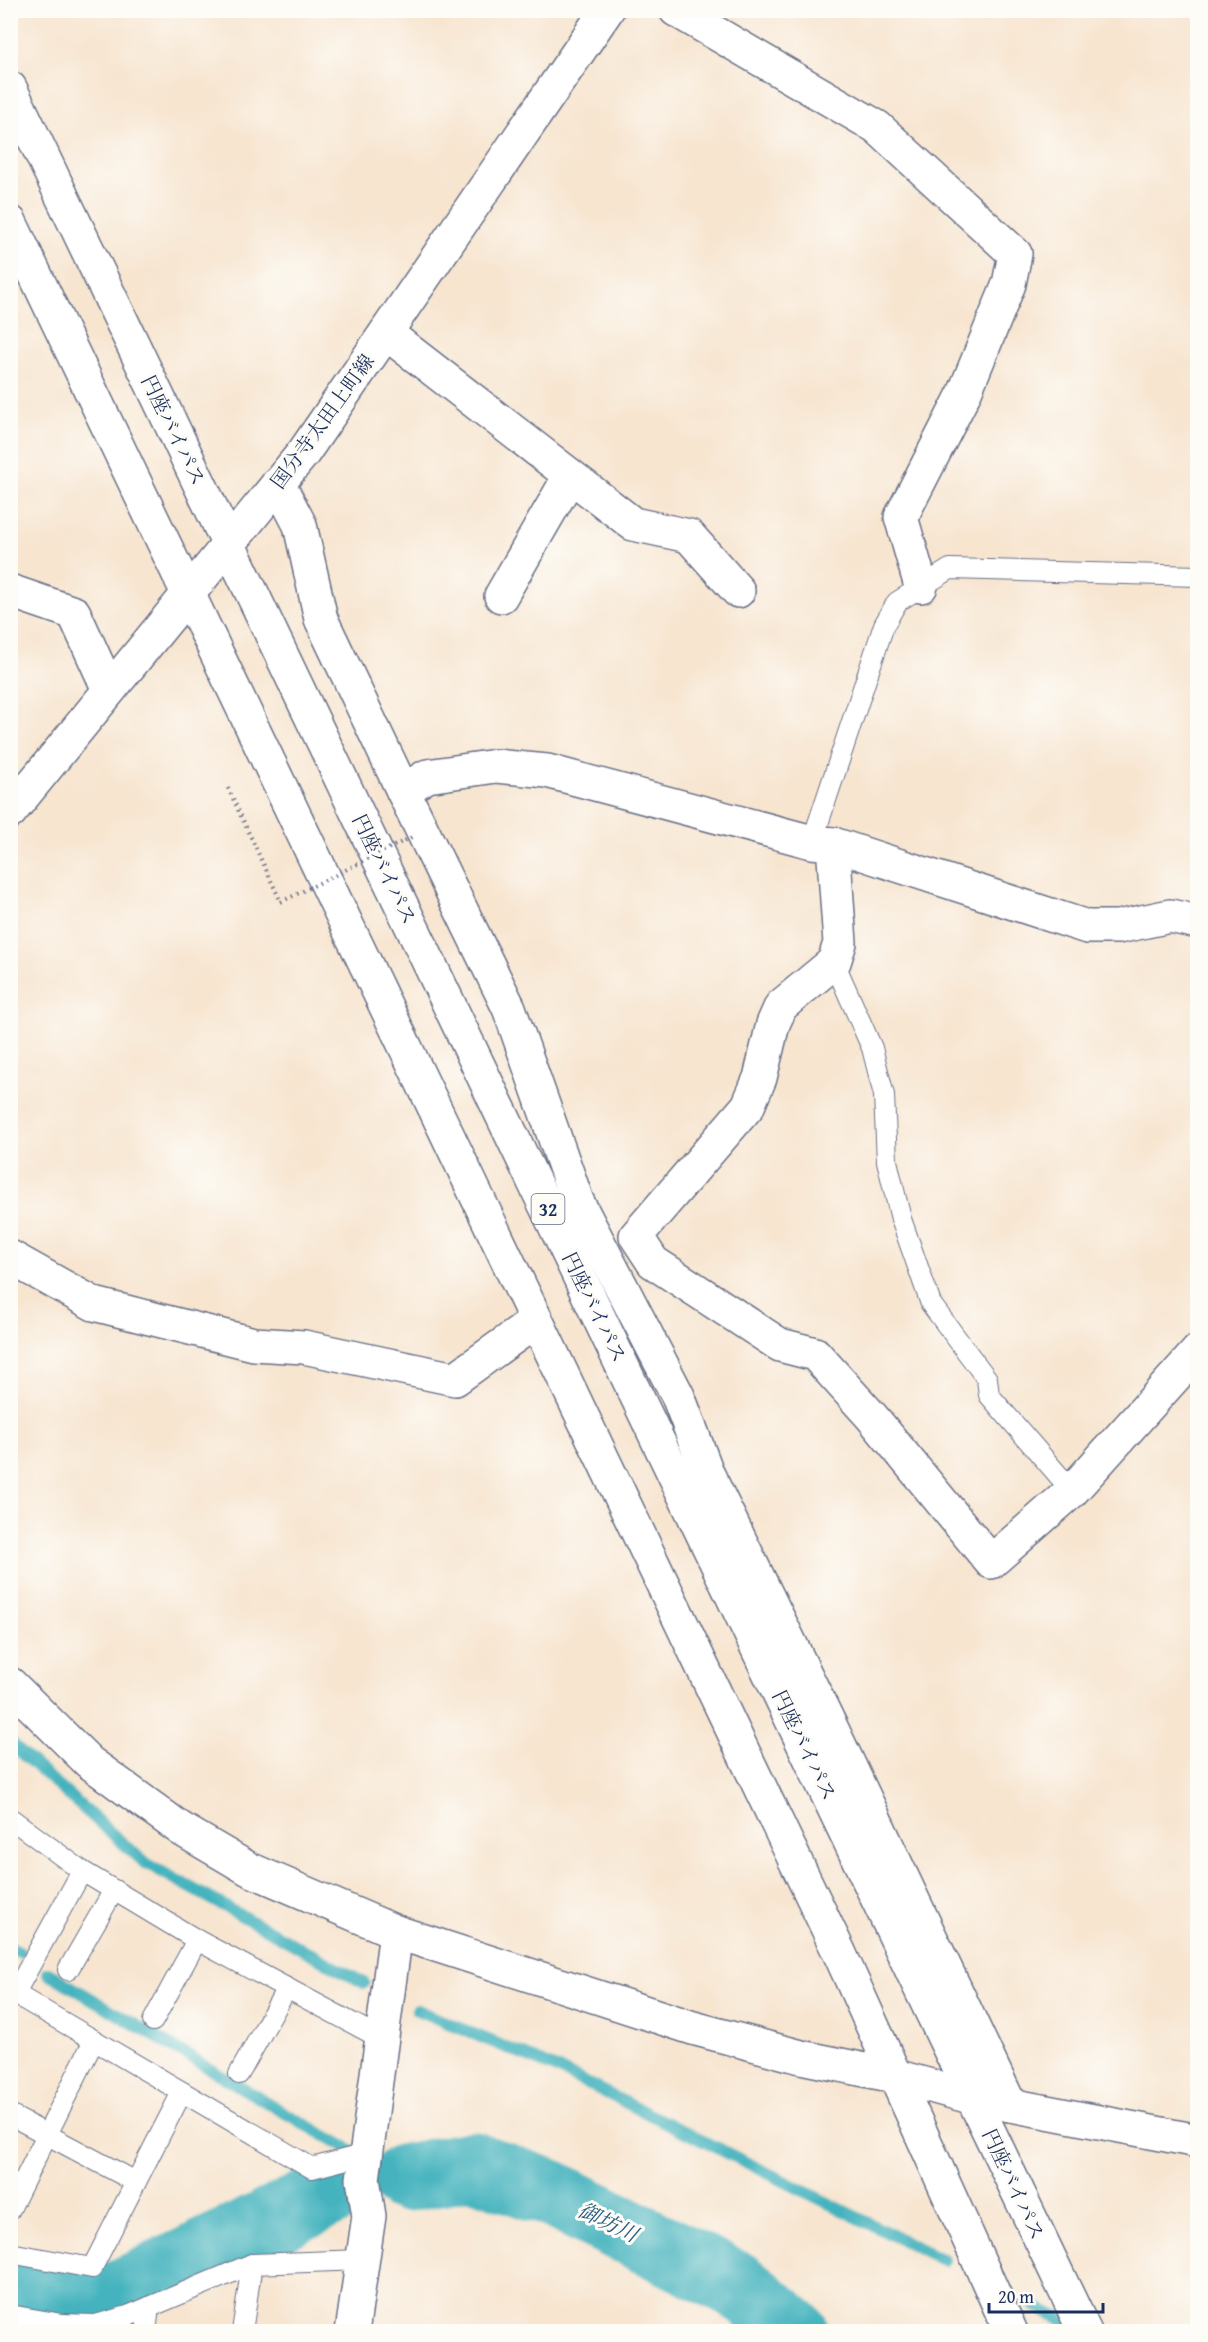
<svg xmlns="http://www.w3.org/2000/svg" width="1208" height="2342" font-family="'Gentium Book Plus','Noto Serif JP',serif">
<rect width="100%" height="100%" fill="#fdfcf7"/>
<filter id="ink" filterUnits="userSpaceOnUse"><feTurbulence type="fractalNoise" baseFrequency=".0167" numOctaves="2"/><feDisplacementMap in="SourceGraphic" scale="12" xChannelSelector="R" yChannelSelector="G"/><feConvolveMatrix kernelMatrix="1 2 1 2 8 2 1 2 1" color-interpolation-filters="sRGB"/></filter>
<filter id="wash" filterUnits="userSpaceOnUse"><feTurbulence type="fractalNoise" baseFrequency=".008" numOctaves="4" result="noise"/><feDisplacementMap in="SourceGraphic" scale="24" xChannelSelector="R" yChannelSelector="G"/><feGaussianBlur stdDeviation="1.35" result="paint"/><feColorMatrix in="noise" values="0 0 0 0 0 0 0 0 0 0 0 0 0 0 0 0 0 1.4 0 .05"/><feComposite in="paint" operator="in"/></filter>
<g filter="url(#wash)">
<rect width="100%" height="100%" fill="#f7e5d0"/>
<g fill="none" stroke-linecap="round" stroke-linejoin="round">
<g stroke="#44b3be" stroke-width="12">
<path d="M 10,1741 L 21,1753 L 144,1862 L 364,1983"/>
<path d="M 10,1947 L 19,1952"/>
<path d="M 48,1973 C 166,2042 282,2115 404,2178"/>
<path d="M 417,2010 L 564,2072 L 943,2260"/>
<path d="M 1035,2306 L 1074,2326"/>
</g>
<g stroke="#44b3be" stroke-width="68">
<path d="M 404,2178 L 472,2165 L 550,2193 L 739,2286 L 795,2332"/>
<path d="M 10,2292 L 58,2303 L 112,2297 L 341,2188"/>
</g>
</g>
</g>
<g filter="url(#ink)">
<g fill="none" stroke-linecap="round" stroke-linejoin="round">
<g stroke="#686f86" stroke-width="22">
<g id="lane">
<path d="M 812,842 L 884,625 L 897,602 L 950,569 L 1198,576"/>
<path d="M 834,962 L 872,1048 L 884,1095 L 887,1161 L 901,1219 L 931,1304 L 987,1379 L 989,1395 L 1072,1491"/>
<path d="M 10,1818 L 82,1871 L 197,1940 L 382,2039"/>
<path d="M 68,1970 L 114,1890"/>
<path d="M 10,1991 L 312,2168 L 366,2154"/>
<path d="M 15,1993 L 82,1871"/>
<path d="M 153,2021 L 197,1940"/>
<path d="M 239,2074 L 287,1988"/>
<path d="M 10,2115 L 136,2182"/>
<path d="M 10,2209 L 94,2040"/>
<path d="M 10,2253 L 92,2268 L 182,2092"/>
<path d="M 10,2315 L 62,2324 L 96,2325 L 128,2316 L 252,2264 L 363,2260"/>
<path d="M 146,2332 L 149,2307"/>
<path d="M 242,2332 L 252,2264"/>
</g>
</g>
<g stroke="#686f86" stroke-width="36">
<g id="street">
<path d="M 676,10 L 877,127 L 1015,254 L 1009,284 L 964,394 L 901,517 L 921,586"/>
<path d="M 386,333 L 633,524 L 689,536 L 738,591"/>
<path d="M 278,483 L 300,525 L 321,619 L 403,791 L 427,776 L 496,766 L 547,771 L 812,842 L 833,844 L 840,943 L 834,962 L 781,1006 L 773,1024 L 760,1078 L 748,1106 L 636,1236 L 653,1262 L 780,1345 L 815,1354 L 872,1417 L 991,1562 L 1072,1491 L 1198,1351"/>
<path d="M 10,591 L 74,613 L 109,690"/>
<path d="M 501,596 L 570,476"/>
<path d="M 403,791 L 509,1008 L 577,1201 L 678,1396 L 708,1475 L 830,1725 L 1010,2105"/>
<path d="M 833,844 L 1087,927 L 1118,927 L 1170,916 L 1198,922"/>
<path d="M 10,1257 L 94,1304 L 254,1344 L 304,1347 L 455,1379 L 536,1321"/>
<path d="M 10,1684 L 89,1762 L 181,1829 L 249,1869 L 396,1932 L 693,2028 L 801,2057 L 895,2076 L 974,2098 L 1198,2141"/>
<path d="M 352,2332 L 369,2216 L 363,2179 L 396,1932"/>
</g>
</g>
<g stroke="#686f86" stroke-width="36">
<path id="secondary" d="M 10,812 L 304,452 L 607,10"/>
</g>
<g stroke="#686f86" stroke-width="36">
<g id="highway">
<path d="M 10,88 L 1085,2332"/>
<path d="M 10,222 L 839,1952 L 1011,2332"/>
</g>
</g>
<path stroke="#686f86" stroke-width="4" stroke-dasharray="1.5 4.5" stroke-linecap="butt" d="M 228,788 L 281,902"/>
<use href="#lane" stroke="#fff" stroke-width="20"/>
<use href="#street" stroke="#fff" stroke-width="33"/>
<use href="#secondary" stroke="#fff" stroke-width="33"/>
<use href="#highway" stroke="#fff" stroke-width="33"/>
<path stroke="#686f86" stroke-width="4" stroke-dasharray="1.5 4.5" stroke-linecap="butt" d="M 281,902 L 412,837"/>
</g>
</g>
<g text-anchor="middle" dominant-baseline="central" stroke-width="6" stroke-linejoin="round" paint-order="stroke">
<rect fill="#fdfcf7" stroke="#5f6c8c" stroke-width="1.5" x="531.5" y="1194" width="33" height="30" rx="4.5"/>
<g font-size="18" font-weight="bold" fill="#1b2f5e">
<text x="548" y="1209">32</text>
</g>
<g font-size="20" fill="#1b2f5e" stroke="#fdfcf7">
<text transform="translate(322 421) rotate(-54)">国分寺太田上町線</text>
<text transform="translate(174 430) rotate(64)">円座バイパス</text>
<text transform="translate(385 869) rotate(64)">円座バイパス</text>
<text transform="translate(595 1307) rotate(64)">円座バイパス</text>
<text transform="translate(805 1745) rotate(64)">円座バイパス</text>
<text transform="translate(1014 2184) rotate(65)">円座バイパス</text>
</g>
<g font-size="21" font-style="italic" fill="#295d80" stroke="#fdfcf7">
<text transform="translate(608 2222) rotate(26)">御坊川</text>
</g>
</g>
<rect width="1208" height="2342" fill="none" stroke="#fdfcf7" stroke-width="36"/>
<path d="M989 2303v9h114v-9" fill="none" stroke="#1b2f5e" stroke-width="3"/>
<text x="998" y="2303" font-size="18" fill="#1b2f5e" stroke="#fdfcf7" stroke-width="4.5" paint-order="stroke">20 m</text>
</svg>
